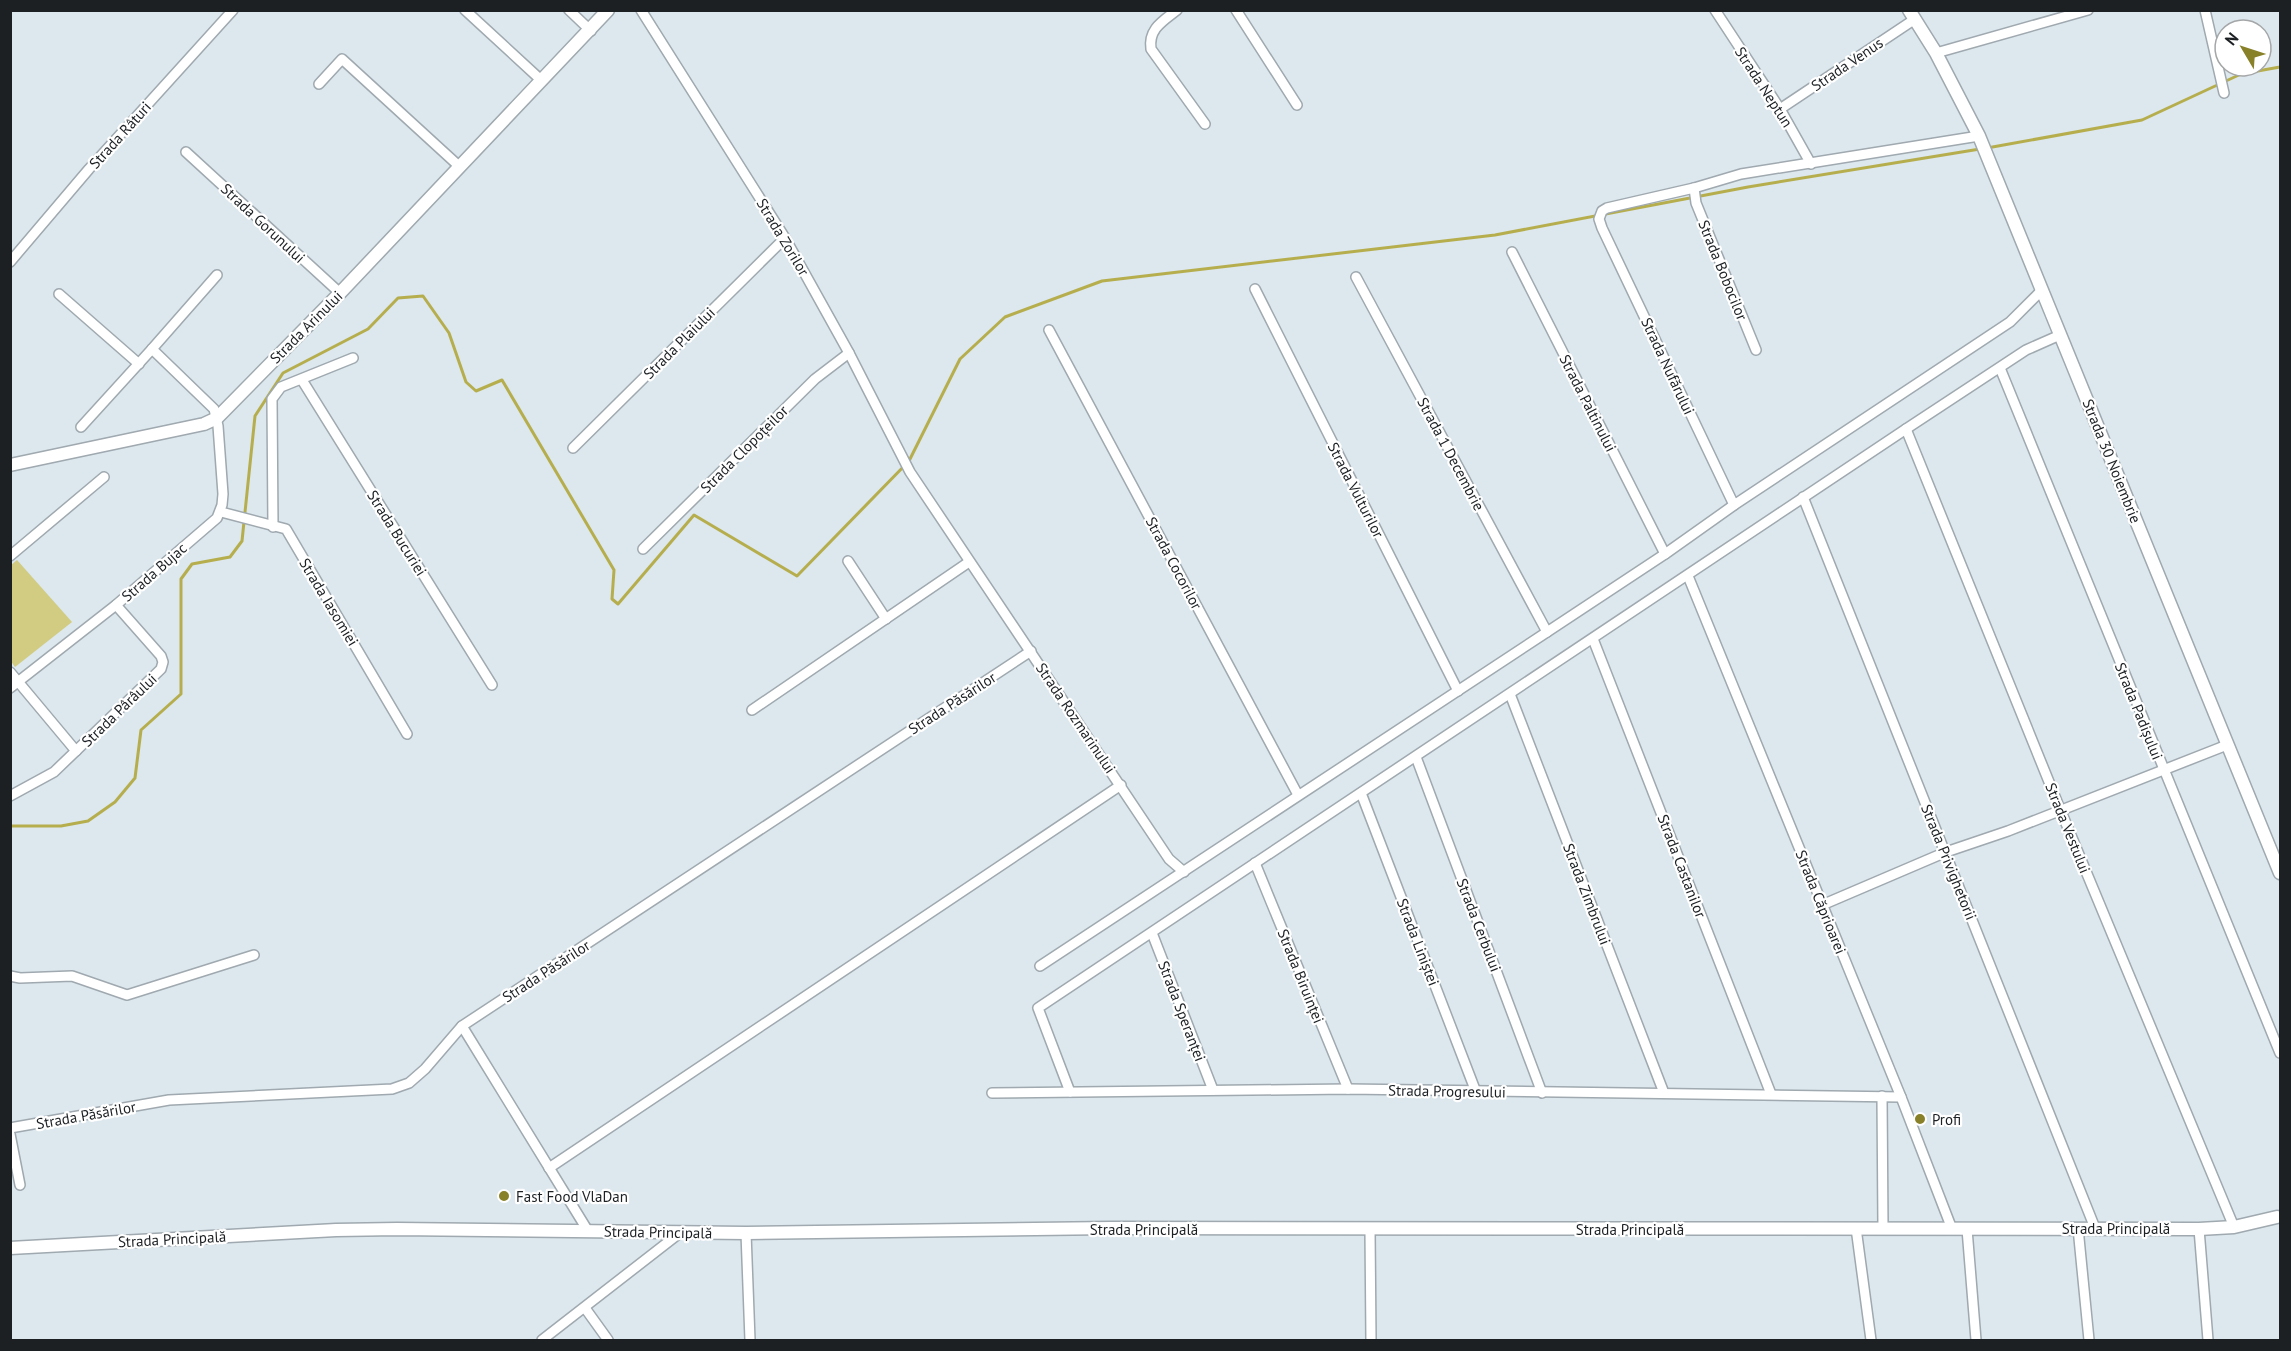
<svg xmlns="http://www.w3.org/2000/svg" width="2291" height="1351" font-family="'PT Sans',sans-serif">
<rect width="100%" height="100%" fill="#dce7ee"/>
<path fill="#d1cc81" d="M 17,560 L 72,622 L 15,667 L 10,660 L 10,566 Z"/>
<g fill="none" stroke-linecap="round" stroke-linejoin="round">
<g stroke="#b6ae4d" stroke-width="3">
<path d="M 1987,148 L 2142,120 L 2241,74 L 2280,67"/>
<path d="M 10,826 L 61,826 L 88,821 L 115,802 L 135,778 L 141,730 L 181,694 L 181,579 L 192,564 L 230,557 L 242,541 L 255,416 L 283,373 L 368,329 L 398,298 L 423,296 L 449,333 L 466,382 L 476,391 L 502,380 L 614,570 L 612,599 L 618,604 L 694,515 L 797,576 L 909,461 L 960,359 L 1005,317 L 1102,281 L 1495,235 L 1748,187 L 1980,149"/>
</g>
<g stroke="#9fa9af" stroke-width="12">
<g id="street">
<path d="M 465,10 L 541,80"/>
<path d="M 569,10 L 591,31"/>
<path d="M 641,10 L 785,238 L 849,353 L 910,472 L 1169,859 L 1184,872"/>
<path d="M 1177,10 C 1163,21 1148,29 1151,49 L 1205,124"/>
<path d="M 1236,10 L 1297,105"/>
<path d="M 1715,10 L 1780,109 L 1811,164"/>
<path d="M 2205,10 L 2224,93"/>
<path d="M 1936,53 L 2088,10"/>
<path d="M 319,84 L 342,59 L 460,167"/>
<path d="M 1780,109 L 1915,19"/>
<path d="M 186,152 L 340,293"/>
<path d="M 1694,188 L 1696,203 L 1756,350"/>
<path d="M 1512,252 L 1665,554"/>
<path d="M 10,262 L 89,169 L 233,10"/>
<path d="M 1356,277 L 1547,632"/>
<path d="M 1255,289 L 1458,691"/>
<path d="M 59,294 L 139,364"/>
<path d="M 1049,330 L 1298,795"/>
<path d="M 152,349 L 217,275"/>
<path d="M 2000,368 L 2280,1053"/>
<path d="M 302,380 L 492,685"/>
<path d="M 1906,429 L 2060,809 L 2234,1227"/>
<path d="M 573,448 L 785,238"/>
<path d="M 1803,497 L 2095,1228"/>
<path d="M 1734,505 L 1602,228 L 1599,219 L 1602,211 L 1607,208 L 1694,188 L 1741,174 L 1979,136"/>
<path d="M 221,512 L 286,529 L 407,734"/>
<path d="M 273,527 L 272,399 L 281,387 L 353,358"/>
<path d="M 643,549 L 815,379 L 849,353"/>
<path d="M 10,556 L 104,477"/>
<path d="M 848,561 L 886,619"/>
<path d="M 1688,576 L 1901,1097 L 1952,1229"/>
<path d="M 1593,639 L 1771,1094"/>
<path d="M 10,672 L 76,751"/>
<path d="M 10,688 L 116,605 L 217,518 L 222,505 L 223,494 L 218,426 L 214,409 L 152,349 L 81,427"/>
<path d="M 1510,694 L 1664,1093"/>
<path d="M 752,710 L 969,562"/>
<path d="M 1416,757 L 1542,1093"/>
<path d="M 1361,793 L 1476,1092"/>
<path d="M 10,796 L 54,772 L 161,669 L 163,662 L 161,656 L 116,605"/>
<path d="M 1255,863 L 1348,1089"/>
<path d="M 1822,905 L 1946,852 L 2008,831 L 2227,745"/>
<path d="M 1152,933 L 1213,1090"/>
<path d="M 1040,966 L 1547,632 L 1665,554 L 1734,505 L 2010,322 L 2042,290"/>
<path d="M 10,976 L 20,978 L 72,976 L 127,995 L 254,955"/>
<path d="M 462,1026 L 588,1231"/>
<path d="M 1070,1092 L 1038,1008 L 1906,429 L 2026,350 L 2060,335"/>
<path d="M 992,1093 L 1348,1089 L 1901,1097"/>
<path d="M 1882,1096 L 1883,1228"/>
<path d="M 10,1128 L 169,1100 L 392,1089 L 409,1083 L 425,1069 L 462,1026 L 1031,651"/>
<path d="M 10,1134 L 20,1185"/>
<path d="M 549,1168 L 1121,785"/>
<path d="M 1856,1228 L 1871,1340"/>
<path d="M 2078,1228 L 2089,1340"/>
<path d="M 1967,1229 L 1976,1340"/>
<path d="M 2199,1229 L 2208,1340"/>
<path d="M 1370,1230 L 1371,1340"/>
<path d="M 746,1233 L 750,1340"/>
<path d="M 585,1308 L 608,1340"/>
<path d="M 542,1340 L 681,1232"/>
</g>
</g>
<g stroke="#9fa9af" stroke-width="15">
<g id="secondary">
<path d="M 1909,10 L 1936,53 L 1979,136 L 2280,873"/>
<path d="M 10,465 L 204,424 L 217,418 L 340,293 L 608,10"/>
<path d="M 10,1248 L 336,1230 L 397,1229 L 746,1233 L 1111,1228 L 2199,1229 L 2234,1227 L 2277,1217"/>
</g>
</g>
<use href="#street" stroke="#fff" stroke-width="9"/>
<use href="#secondary" stroke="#fff" stroke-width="12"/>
</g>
<g fill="#888129" stroke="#fff" stroke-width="2">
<circle cx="1920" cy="1119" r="6"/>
<circle cx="504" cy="1196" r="6"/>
</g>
<g text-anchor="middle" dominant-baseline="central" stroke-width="4.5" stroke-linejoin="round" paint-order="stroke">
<g font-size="15" fill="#1c2023" stroke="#fff">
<text transform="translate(1847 64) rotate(-34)">Strada Venus</text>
<text transform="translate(1764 87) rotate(57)">Strada Neptun</text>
<text transform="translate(120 135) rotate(-48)">Strada Râturi</text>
<text transform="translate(263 223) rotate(43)">Strada Gorunului</text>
<text transform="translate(783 237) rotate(59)">Strada Zorilor</text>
<text transform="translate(1723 270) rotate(68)">Strada Bobocilor</text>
<text transform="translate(306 327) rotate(-45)">Strada Arinului</text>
<text transform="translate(679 343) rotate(-45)">Strada Plaiului</text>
<text transform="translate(1668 366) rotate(65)">Strada Nufărului</text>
<text transform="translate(1588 403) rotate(63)">Strada Paltinului</text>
<text transform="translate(744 449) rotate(-45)">Strada Clopoțeilor</text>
<text transform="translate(1451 454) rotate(62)">Strada 1 Decembrie</text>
<text transform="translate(2112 461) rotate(68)">Strada 30 Noiembrie</text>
<text transform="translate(1356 490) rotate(63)">Strada Vulturilor</text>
<text transform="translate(397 533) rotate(58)">Strada Bucuriei</text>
<text transform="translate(1174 563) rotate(62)">Strada Cocorilor</text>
<text transform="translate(154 572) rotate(-41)">Strada Bujac</text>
<text transform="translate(329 602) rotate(59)">Strada Iasomiei</text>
<text transform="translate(952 703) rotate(-33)">Strada Păsărilor</text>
<text transform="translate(119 710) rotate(-44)">Strada Pârâului</text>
<text transform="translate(2139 711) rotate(68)">Strada Padișului</text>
<text transform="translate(1076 718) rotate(56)">Strada Rozmarinului</text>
<text transform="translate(2068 828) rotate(68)">Strada Vestului</text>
<text transform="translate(1949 862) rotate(68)">Strada Privighetorii</text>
<text transform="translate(1682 866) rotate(69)">Strada Castanilor</text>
<text transform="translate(1587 894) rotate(69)">Strada Zimbrului</text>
<text transform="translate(1821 902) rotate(68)">Strada Căprioarei</text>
<text transform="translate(1479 925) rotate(69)">Strada Cerbului</text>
<text transform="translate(1418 942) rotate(69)">Strada Liniștei</text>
<text transform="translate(546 971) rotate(-33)">Strada Păsărilor</text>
<text transform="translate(1301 976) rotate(68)">Strada Biruinței</text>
<text transform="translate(1182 1011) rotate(69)">Strada Speranței</text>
<text transform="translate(1447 1091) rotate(1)">Strada Progresului</text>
<text transform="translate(86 1115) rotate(-10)">Strada Păsărilor</text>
<text x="2116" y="1228">Strada Principală</text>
<text x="1144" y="1229">Strada Principală</text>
<text x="1630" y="1229">Strada Principală</text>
<text transform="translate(658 1232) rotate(1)">Strada Principală</text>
<text transform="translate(172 1239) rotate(-3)">Strada Principală</text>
</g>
<g font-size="15" fill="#1c2023" stroke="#fff" text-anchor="start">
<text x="1932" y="1119">Profi</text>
<text x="516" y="1196">Fast Food VlaDan</text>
</g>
</g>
<rect width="2291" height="1351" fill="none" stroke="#1c2023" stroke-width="24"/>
<g transform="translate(2243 48) rotate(309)"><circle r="28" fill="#ffffff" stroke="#a4a6a7" stroke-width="1.5"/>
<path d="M0-4.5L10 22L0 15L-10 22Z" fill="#888129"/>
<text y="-9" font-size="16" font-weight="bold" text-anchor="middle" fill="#1c2023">N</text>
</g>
</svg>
